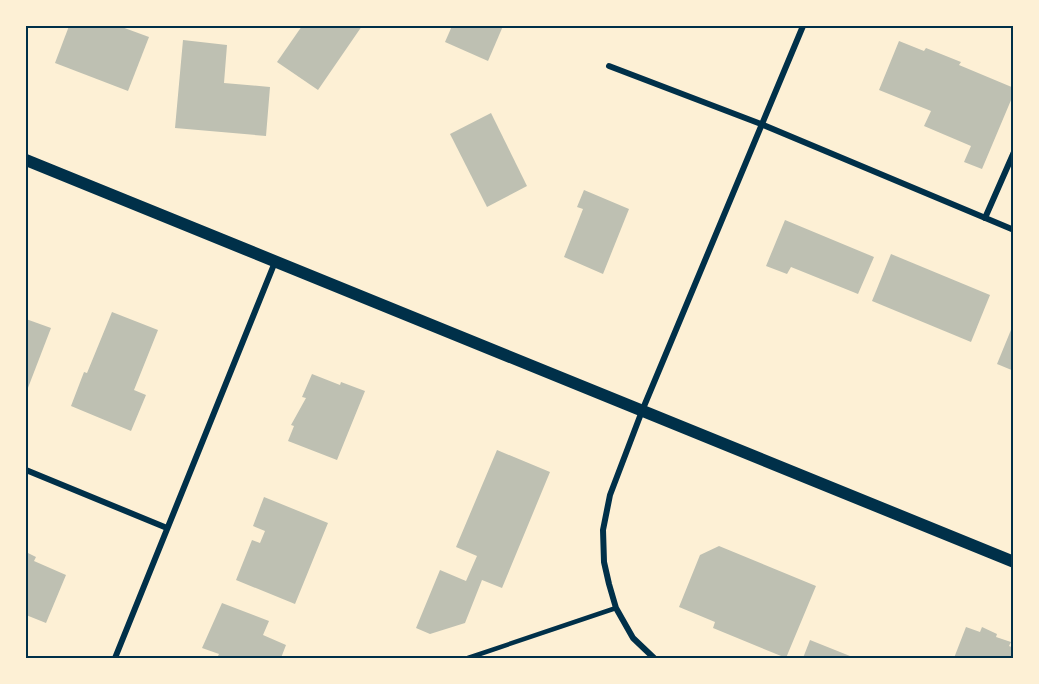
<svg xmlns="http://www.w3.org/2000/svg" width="1039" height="684" font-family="'Golos Text',sans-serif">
<rect width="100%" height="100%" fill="#fdf0d5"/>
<g fill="#bec0b2">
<path d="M 69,26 L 119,26 L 149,37 L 128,91 L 55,63 Z"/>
<path d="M 302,26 L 362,26 L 318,90 L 277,62 Z"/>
<path d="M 452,26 L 503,26 L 488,61 L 445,42 Z"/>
<path d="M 183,40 L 227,45 L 224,83 L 270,87 L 266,136 L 175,128 Z"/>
<path d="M 899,41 L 924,51 L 926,48 L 961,62 L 959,65 L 1014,88 L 1014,93 L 982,169 L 964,162 L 971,146 L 924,126 L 931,111 L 879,90 Z"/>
<path d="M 491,113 L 527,186 L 487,207 L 450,134 Z"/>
<path d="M 584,190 L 629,209 L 603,274 L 564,257 L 583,209 L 577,207 Z"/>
<path d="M 785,220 L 874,257 L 858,294 L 791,267 L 787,274 L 766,266 Z"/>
<path d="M 891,254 L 990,295 L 971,342 L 872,301 Z"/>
<path d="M 112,312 L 158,330 L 134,390 L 146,395 L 131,431 L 71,406 L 84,372 L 87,373 Z"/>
<path d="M 26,319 L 51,328 L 26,393 Z"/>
<path d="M 1013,325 L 1014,325 L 1014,371 L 997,364 Z"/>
<path d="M 312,374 L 340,385 L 341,382 L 365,391 L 337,460 L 288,441 L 294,426 L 291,425 L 306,398 L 302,397 Z"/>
<path d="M 497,450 L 550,472 L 502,588 L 482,580 L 465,623 L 430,634 L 416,628 L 440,570 L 466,581 L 477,556 L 456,547 Z"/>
<path d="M 264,497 L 328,523 L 295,604 L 236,580 L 252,540 L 260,543 L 265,531 L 253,526 Z"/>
<path d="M 719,546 L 816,586 L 786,658 L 713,628 L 715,622 L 679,607 L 700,555 Z"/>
<path d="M 26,552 L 36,557 L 34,561 L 66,575 L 46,623 L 26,615 Z"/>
<path d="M 222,603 L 269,621 L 263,635 L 286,645 L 281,658 L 217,658 L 219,654 L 202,648 Z"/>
<path d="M 966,627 L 980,632 L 982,627 L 997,634 L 996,637 L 1011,642 L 1009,646 L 1014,648 L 1014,658 L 954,658 Z"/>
<path d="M 810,640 L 855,658 L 803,658 Z"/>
</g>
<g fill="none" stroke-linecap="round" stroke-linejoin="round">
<path stroke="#003049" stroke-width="4.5" d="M 468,658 L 616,608"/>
<g stroke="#003049" stroke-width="6">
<path d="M 609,66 L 761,124 L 1014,230"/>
<path d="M 985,218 L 1014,152"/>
<path d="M 26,470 L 167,528"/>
<path d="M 115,658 L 275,262"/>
<path d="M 654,658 L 633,638 L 616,608 L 609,584 L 604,562 L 603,530 L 610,495 L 642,411 L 803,26"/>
</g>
<path stroke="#003049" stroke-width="12" d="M 26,160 L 1014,562"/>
</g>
<rect width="1039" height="684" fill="none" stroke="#fdf0d5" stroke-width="54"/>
<rect x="27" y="27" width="985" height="630" fill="none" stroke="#003049" stroke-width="2"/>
</svg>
